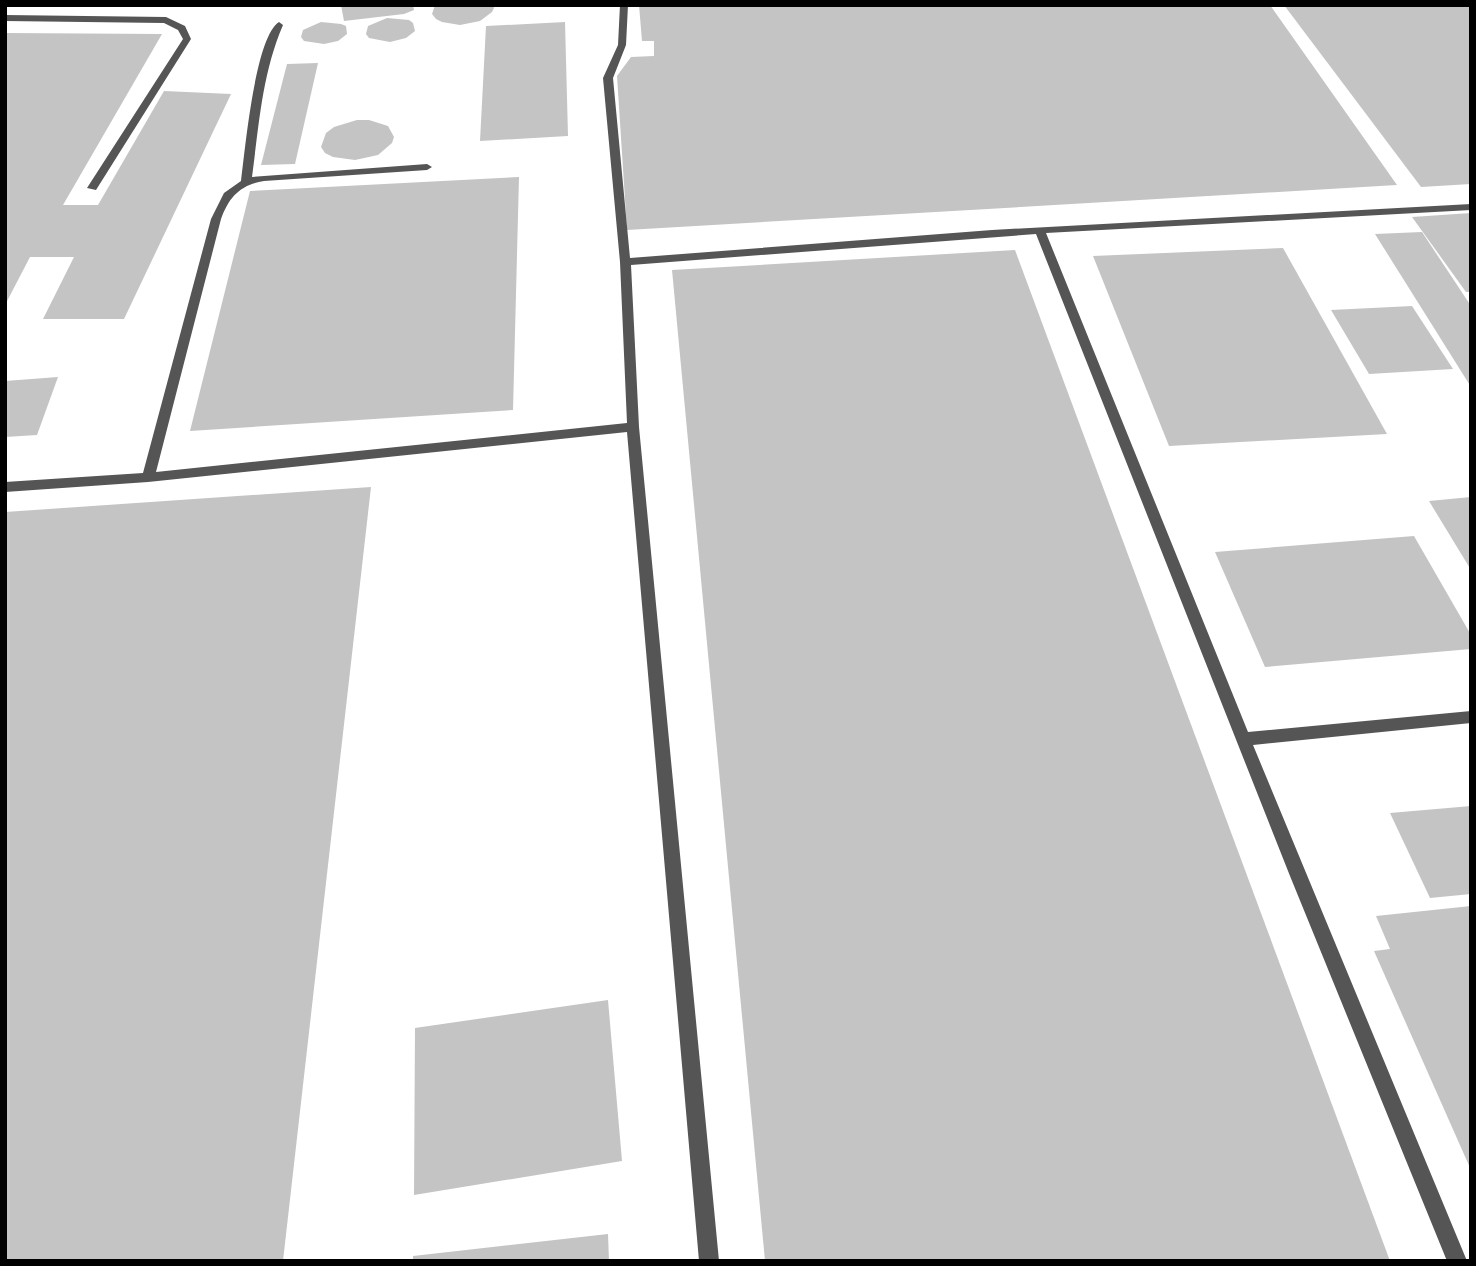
<svg xmlns="http://www.w3.org/2000/svg" width="1476" height="1266" font-family="'Work Sans',sans-serif">
<rect width="100%" height="100%" fill="#fff"/>
<g fill="#c4c4c4">
<path d="M 341,5 L 413,5 L 414,10 L 404,14 L 344,21 Z"/>
<path d="M 435,5 L 493,5 L 494,8 L 492,12 L 480,21 L 460,25 L 442,22 L 436,19 L 432,14 Z"/>
<path d="M 639,5 L 1270,5 L 1397,185 L 627,230 L 617,76 L 631,57 L 654,56 L 654,41 L 642,41 Z"/>
<path d="M 1284,5 L 1471,5 L 1471,184 L 1421,187 Z"/>
<path d="M 387,18 L 409,20 L 413,23 L 415,31 L 406,38 L 390,42 L 369,38 L 366,34 L 368,26 Z"/>
<path d="M 321,22 L 341,24 L 346,26 L 347,34 L 338,41 L 324,44 L 304,41 L 301,37 L 303,30 Z"/>
<path d="M 565,22 L 568,136 L 480,141 L 486,26 Z"/>
<path d="M 5,33 L 162,34 L 63,205 L 98,205 L 164,91 L 231,94 L 124,319 L 43,319 L 74,257 L 30,257 L 5,305 Z"/>
<path d="M 318,63 L 295,164 L 261,165 L 287,64 Z"/>
<path d="M 357,120 L 369,120 L 388,126 L 394,137 L 392,143 L 378,155 L 355,160 L 333,157 L 325,153 L 321,147 L 326,133 L 334,127 Z"/>
<path d="M 519,177 L 513,410 L 190,431 L 250,191 Z"/>
<path d="M 1471,213 L 1471,292 L 1466,292 L 1412,217 Z"/>
<path d="M 1422,232 L 1471,306 L 1471,387 L 1375,234 Z"/>
<path d="M 1283,248 L 1387,434 L 1169,446 L 1093,256 Z"/>
<path d="M 1015,250 L 1390,1261 L 765,1261 L 672,270 Z"/>
<path d="M 1412,306 L 1453,369 L 1369,374 L 1331,310 Z"/>
<path d="M 58,377 L 37,435 L 5,437 L 5,381 Z"/>
<path d="M 371,487 L 283,1261 L 5,1261 L 5,512 Z"/>
<path d="M 1471,497 L 1471,570 L 1429,501 Z"/>
<path d="M 1414,536 L 1471,635 L 1471,649 L 1265,667 L 1215,552 Z"/>
<path d="M 1471,806 L 1471,894 L 1430,898 L 1390,813 Z"/>
<path d="M 1471,906 L 1471,1170 L 1374,951 L 1390,949 L 1376,916 Z"/>
<path d="M 608,1000 L 622,1161 L 414,1195 L 415,1028 Z"/>
<path d="M 608,1234 L 609,1261 L 413,1261 L 413,1256 Z"/>
</g>
<g fill="none" stroke-linecap="round" stroke-linejoin="round">
<g fill="#555" fill-rule="evenodd">
<path d="M 620,5 L 628,5 L 626,45 L 613,78 L 630,258 L 992,230 L 1471,204 L 1471,210 L 1046,233 L 1248,732 L 1471,711 L 1471,723 L 1253,745 L 1467,1261 L 1447,1261 L 1290,876 L 1036,234 L 631,265 L 639,427 L 719,1261 L 699,1261 L 627,432 L 148,482 L 5,492 L 5,482 L 143,473 L 211,219 L 224,193 L 241,181 C 245,151 255,37 279,22 L 283,25 C 262,74 259,125 252,177 L 427,164 L 432,167 L 427,170 L 264,181 C 240,185 229,197 221,219 L 156,472 L 627,423 L 620,262 L 603,78 L 618,45 Z"/>
<path d="M 5,15 L 166,17 L 185,26 L 191,39 L 96,190 L 87,188 L 183,39 L 178,30 L 164,23 L 5,21 Z"/>
</g>
</g>
<rect width="1476" height="1266" fill="none" stroke="#000000" stroke-width="14"/>
</svg>
